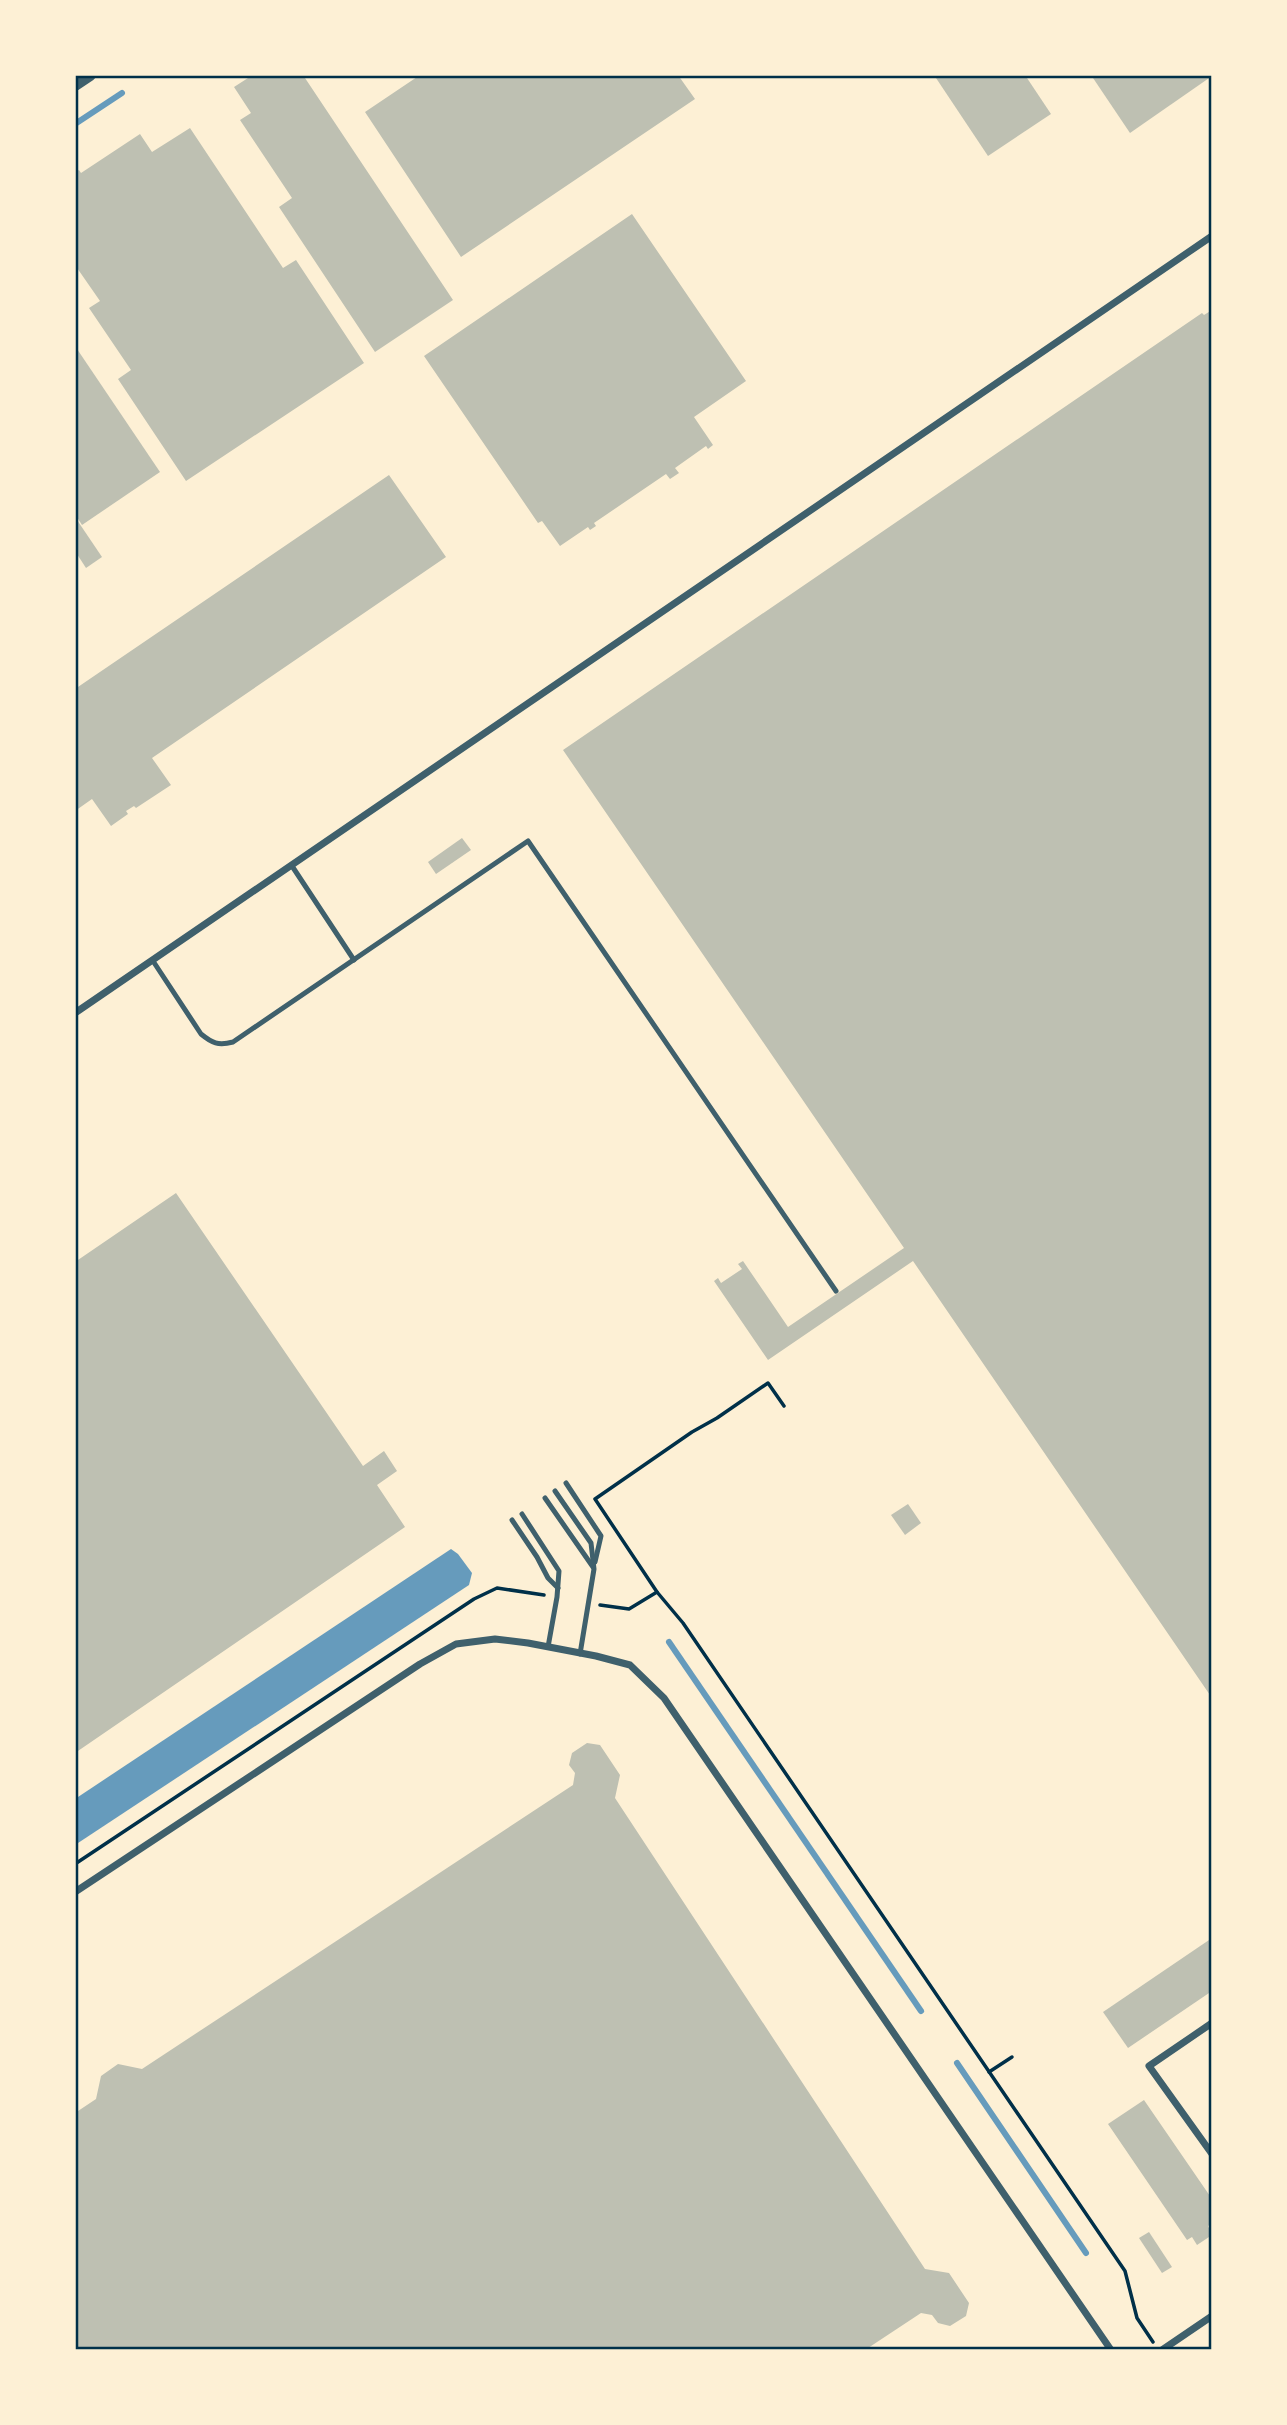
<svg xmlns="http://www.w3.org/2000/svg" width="1287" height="2425" font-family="'Crimson Pro',serif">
<rect width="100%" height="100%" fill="#fdf0d5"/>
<path fill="#669bbc" d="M 451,1549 L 458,1554 L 472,1573 L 469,1585 L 75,1845 L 75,1799 Z"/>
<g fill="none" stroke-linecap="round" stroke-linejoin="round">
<g stroke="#669bbc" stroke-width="6">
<path d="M 75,124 L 122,93"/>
<path d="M 669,1642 L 921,2011"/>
<path d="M 957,2063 L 1086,2253"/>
</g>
</g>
<g fill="#bec0b2">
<path d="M 246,75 L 303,75 L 453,300 L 375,352 L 279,207 L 292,198 L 240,120 L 251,113 L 234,87 L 248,78 Z"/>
<path d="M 420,75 L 471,75 L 473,78 L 476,75 L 678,75 L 695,99 L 461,257 L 365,112 Z"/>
<path d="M 934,75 L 1025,75 L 1051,114 L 988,156 Z"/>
<path d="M 1091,75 L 1212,75 L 1212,76 L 1130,133 Z"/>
<path d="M 190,128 L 283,268 L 296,260 L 364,363 L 186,481 L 118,379 L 131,370 L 89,308 L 100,301 L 75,265 L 75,172 L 79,170 L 81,173 L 140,134 L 152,152 Z"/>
<path d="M 632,214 L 746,381 L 694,417 L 713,445 L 708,449 L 706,446 L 675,468 L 679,473 L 670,479 L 666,474 L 594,523 L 596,526 L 590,530 L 588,527 L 560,546 L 542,521 L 538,523 L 424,356 Z"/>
<path d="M 1212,310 L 1212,1698 L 913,1261 L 768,1360 L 714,1281 L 718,1278 L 721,1283 L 742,1269 L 738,1264 L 743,1261 L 788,1327 L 904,1248 L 563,750 L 1202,313 L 1204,315 Z"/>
<path d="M 75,346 L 160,472 L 82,525 L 75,514 Z"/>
<path d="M 389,475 L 446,557 L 152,758 L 171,785 L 136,808 L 134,806 L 126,811 L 128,814 L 111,826 L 92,799 L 75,811 L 75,689 Z"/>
<path d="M 75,517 L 102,557 L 86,568 L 75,551 Z"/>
<path d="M 462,838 L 471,850 L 436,874 L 428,862 Z"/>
<path d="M 176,1193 L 363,1466 L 384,1451 L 397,1471 L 377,1485 L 405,1527 L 75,1753 L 75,1262 Z"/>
<path d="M 908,1504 L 921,1523 L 905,1535 L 891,1515 Z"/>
<path d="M 587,1743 L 600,1745 L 620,1775 L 615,1798 L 925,2269 L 949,2273 L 969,2303 L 966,2316 L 950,2326 L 938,2323 L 932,2315 L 921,2313 L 865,2350 L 75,2350 L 75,2113 L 96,2099 L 101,2076 L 118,2064 L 142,2069 L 573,1785 L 575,1773 L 569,1765 L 572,1753 Z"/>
<path d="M 1212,1938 L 1212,1991 L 1128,2048 L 1103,2012 Z"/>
<path d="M 1144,2100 L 1212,2199 L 1212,2223 L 1208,2226 L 1212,2235 L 1197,2245 L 1192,2237 L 1187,2240 L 1108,2124 Z"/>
<path d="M 1149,2232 L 1172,2267 L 1162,2273 L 1139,2238 Z"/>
</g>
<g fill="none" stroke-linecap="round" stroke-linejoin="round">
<g stroke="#003049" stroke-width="3.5">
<path d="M 657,1592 L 595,1499 L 692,1432 L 717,1418 L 768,1383 L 784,1406"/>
<path d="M 600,1605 L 629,1609 L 657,1592 L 683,1623 L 1125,2271 L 1137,2318 L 1153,2342"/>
<path d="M 75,1864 L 474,1599 L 497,1588 L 544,1595"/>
<path d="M 989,2072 L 1012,2057"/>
</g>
<g stroke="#3f606c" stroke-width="5">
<path d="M 292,866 L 354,960"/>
<path d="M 153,961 L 201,1034 C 212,1043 218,1046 233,1042 L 528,841 L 836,1291"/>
<path d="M 566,1483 L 601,1536 L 595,1562"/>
<path d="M 555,1491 L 591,1543 L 594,1569 L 580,1654"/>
<path d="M 545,1498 L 593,1567"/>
<path d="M 522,1514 L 559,1571 L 557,1597 L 548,1647"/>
<path d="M 512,1520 L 537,1557 L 548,1578 L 558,1588"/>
</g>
<g stroke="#3f606c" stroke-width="7">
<path d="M 75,1013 L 1212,236"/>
<path d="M 75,1892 L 420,1664 L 456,1644 L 495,1639 L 528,1643 L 596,1656 L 630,1665 L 664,1698 L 1111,2350"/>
<path d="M 1212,2023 L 1149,2066 L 1212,2154"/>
<path d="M 1162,2350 L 1212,2316"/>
</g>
<path stroke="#3f606c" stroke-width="12" d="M 75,85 L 90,75"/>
</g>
<rect width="1287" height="2425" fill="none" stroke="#fdf0d5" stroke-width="154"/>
<rect x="77" y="77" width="1133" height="2271" fill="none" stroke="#003049" stroke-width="2.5"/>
</svg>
